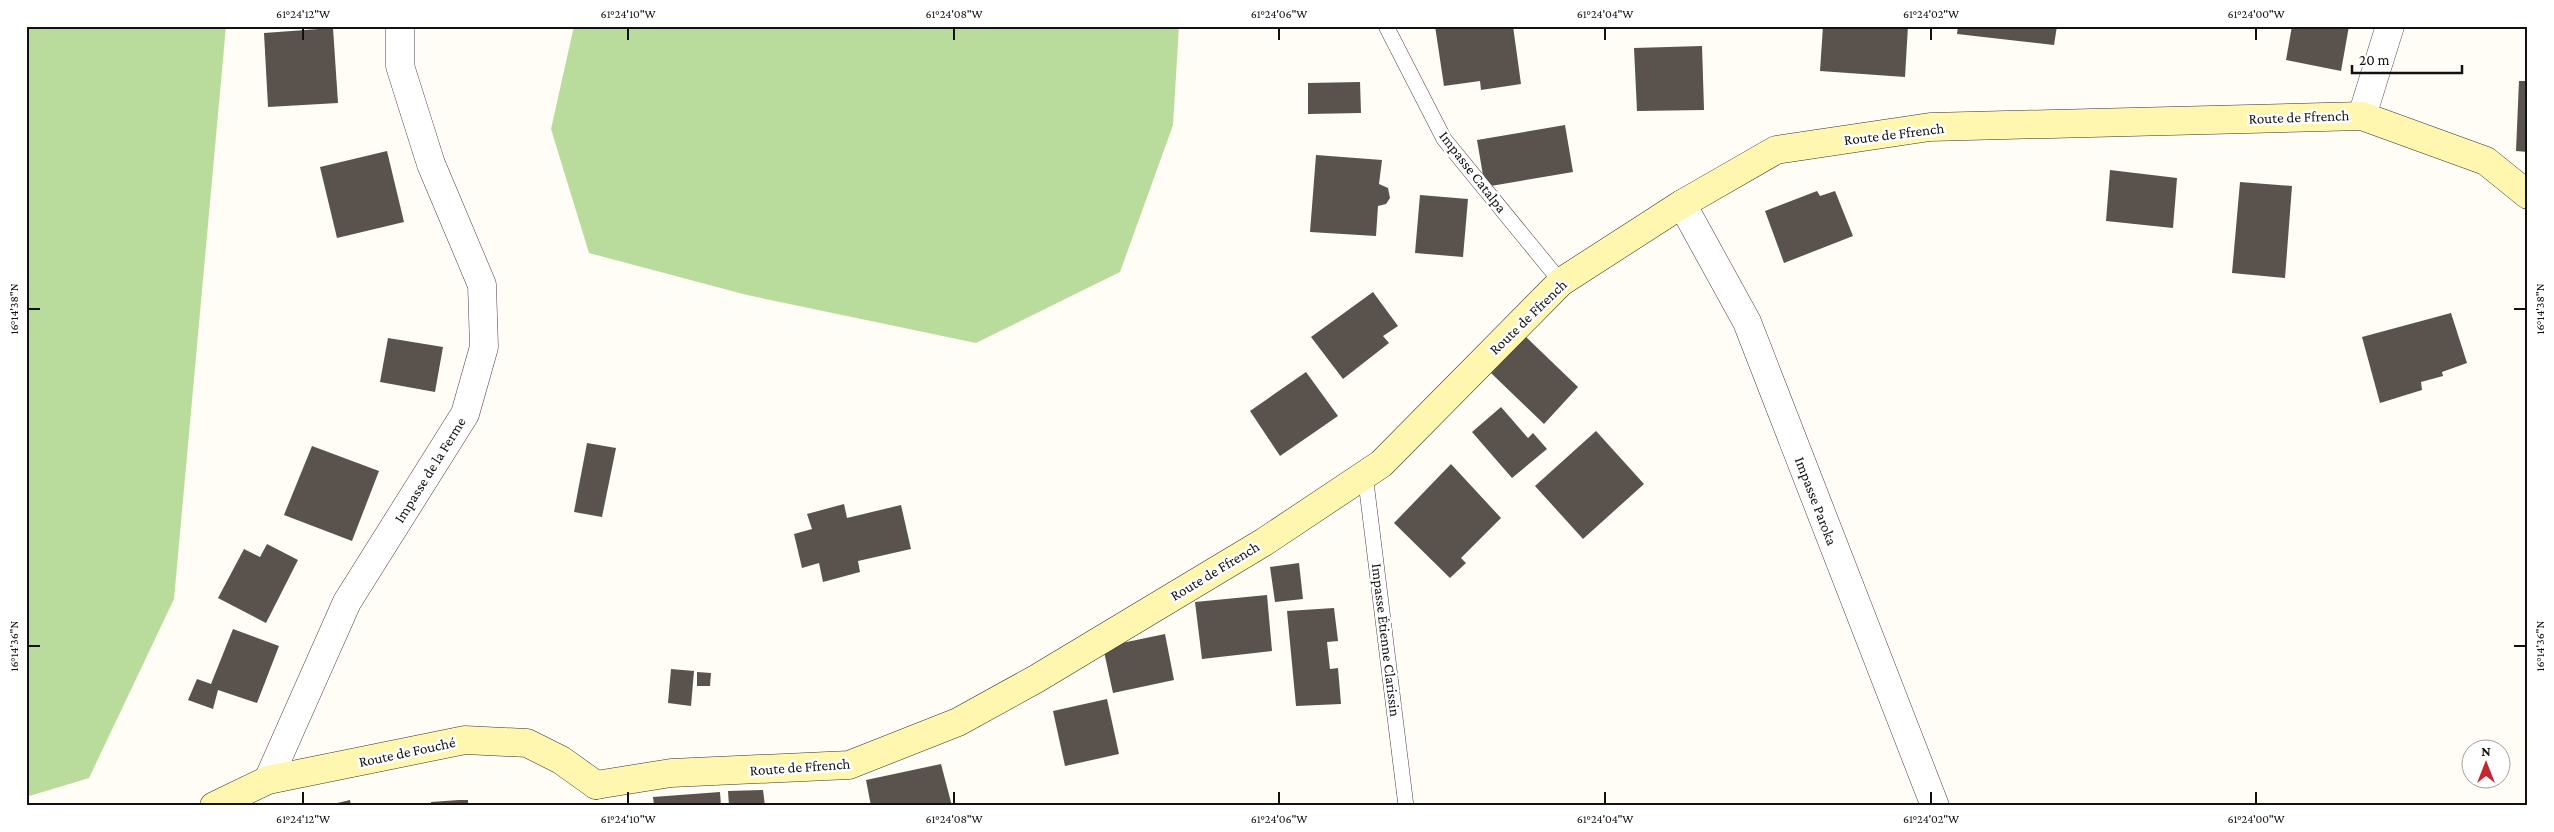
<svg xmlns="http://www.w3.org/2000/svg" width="2554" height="832" font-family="'Crimson Pro',serif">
<rect width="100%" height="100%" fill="#fffdf5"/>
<g fill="#b9dc9c">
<path d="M 26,26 L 226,26 L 174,599 L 89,778 L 26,797 Z"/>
<path d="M 574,26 L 1179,26 L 1173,125 L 1120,272 L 976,343 L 747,295 L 589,253 L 551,129 Z"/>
</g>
<g fill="#5a524d">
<path d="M 1435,26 L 1513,26 L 1521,84 L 1481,90 L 1480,81 L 1444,86 Z"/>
<path d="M 1823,26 L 1908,26 L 1905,77 L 1820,71 Z"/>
<path d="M 1958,26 L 2057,26 L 2054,45 L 1957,34 Z"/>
<path d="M 2292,26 L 2349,26 L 2341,71 L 2286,60 Z"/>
<path d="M 333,28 L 338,103 L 268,107 L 264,33 Z"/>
<path d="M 1702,46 L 1704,110 L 1637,111 L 1634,48 Z"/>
<path d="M 2519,81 L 2528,81 L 2528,152 L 2516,151 Z"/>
<path d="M 1360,82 L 1361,113 L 1308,114 L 1308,83 Z"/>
<path d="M 1565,125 L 1573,172 L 1485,187 L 1477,140 Z"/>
<path d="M 387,151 L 404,222 L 337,238 L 320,167 Z"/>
<path d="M 1316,155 L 1382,160 L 1379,184 L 1388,188 L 1390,198 L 1386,204 L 1378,206 L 1376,236 L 1310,232 Z"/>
<path d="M 2110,170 L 2177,178 L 2173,228 L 2106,221 Z"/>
<path d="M 2240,182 L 2292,186 L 2285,278 L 2232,273 Z"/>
<path d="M 1817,191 L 1820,196 L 1835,191 L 1853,236 L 1784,263 L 1765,211 Z"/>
<path d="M 1420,195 L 1468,199 L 1463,257 L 1415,253 Z"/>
<path d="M 1373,292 L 1398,326 L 1383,336 L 1389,343 L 1343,379 L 1311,337 Z"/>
<path d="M 2451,313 L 2467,363 L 2442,372 L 2443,376 L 2421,382 L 2422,390 L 2380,403 L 2362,337 Z"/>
<path d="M 1525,336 L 1578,387 L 1544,424 L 1491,373 L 1507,353 Z"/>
<path d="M 388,338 L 443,347 L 435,392 L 380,382 Z"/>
<path d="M 1306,372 L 1338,416 L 1280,456 L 1250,411 Z"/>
<path d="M 1501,407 L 1528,438 L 1533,433 L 1547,449 L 1512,478 L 1472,432 Z"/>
<path d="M 1596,431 L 1644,484 L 1583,539 L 1535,486 Z"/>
<path d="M 587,443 L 616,448 L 602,517 L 574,512 Z"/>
<path d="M 312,446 L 379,471 L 352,541 L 284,515 Z"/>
<path d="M 1451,464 L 1501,518 L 1461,558 L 1466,563 L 1450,578 L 1394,523 Z"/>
<path d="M 844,504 L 847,518 L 901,505 L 911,549 L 858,561 L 860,572 L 823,582 L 819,563 L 802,568 L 794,534 L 812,529 L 807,514 Z"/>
<path d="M 267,544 L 298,560 L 266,623 L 218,598 L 244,549 L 260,557 Z"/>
<path d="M 1299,563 L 1303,599 L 1275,602 L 1270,567 Z"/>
<path d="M 1267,595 L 1272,651 L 1202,659 L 1195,602 Z"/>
<path d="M 1334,608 L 1338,641 L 1327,642 L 1330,669 L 1338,668 L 1341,704 L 1296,706 L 1287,611 Z"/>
<path d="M 233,629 L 279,646 L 257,703 L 218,690 L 213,709 L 188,700 L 197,679 L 211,684 Z"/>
<path d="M 1165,634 L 1174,680 L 1113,693 L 1103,647 Z"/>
<path d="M 671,669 L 694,671 L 691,706 L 668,703 Z"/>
<path d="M 697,672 L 711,673 L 710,686 L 697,686 Z"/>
<path d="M 1107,699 L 1119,754 L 1065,766 L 1053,711 Z"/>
<path d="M 941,764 L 952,806 L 871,806 L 866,780 Z"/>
<path d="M 763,790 L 765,806 L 729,806 L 728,791 Z"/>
<path d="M 720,792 L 721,806 L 654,806 L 653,797 Z"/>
<path d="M 350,800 L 351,806 L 329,806 L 329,805 Z"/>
<path d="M 459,800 L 468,800 L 468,806 L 431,806 L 431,802 Z"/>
</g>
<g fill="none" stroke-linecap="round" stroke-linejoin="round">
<g stroke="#444" stroke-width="16">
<g id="lane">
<path d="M 1386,26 L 1444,139 L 1561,282"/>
<path d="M 1365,474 L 1406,806"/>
</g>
</g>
<g stroke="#444" stroke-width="29">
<g id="street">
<path d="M 2362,116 L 2390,26"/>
<path d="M 1682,204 L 1747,322 L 1935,806"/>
<path d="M 268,780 L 347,602 L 465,414 L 484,347 L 482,285 L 431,164 L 400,66 L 400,26"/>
</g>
</g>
<g stroke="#333" stroke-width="29">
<g id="secondary">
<path d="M 596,785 L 671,773 L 849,765 L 958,722 L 1036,679 L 1264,542 L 1381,464 L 1561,282 L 1682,204 L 1776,150 L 1930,127 L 2362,116 L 2486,161 L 2528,195"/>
<path d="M 214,806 L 268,780 L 465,740 L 527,743 L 561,760 L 596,785"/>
</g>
</g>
<use href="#lane" stroke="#fff" stroke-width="15"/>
<use href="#street" stroke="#fff" stroke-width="28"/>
<use href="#secondary" stroke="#fff6b0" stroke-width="28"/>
</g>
<path fill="none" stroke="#111" stroke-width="2" d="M 303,28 L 303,40M 628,28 L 628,40M 954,28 L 954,40M 1279,28 L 1279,40M 1605,28 L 1605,40M 1931,28 L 1931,40M 2256,28 L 2256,40M 28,309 L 40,309M 2514,309 L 2526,309M 28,646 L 40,646M 2514,646 L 2526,646M 303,792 L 303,804M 628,792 L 628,804M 954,792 L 954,804M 1279,792 L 1279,804M 1605,792 L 1605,804M 1931,792 L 1931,804M 2256,792 L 2256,804"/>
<g text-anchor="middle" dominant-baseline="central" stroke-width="5" stroke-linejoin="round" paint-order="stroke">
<g font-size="15" fill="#111" stroke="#fff">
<text transform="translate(2299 117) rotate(-2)">Route de Ffrench</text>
<text transform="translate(1894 134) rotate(-7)">Route de Ffrench</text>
<text transform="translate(1473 172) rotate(52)">Impasse Catalpa</text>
<text transform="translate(1528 317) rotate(-44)">Route de Ffrench</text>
<text transform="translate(430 470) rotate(-58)">Impasse de la Ferme</text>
<text transform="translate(1816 501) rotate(69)">Impasse Paroka</text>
<text transform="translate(1215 571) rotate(-31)">Route de Ffrench</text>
<text transform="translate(1386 640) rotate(83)">Impasse Étienne Clarissin</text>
<text transform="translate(407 752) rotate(-12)">Route de Fouché</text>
<text transform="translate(800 767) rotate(-4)">Route de Ffrench</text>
</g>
</g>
<rect width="2554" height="832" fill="none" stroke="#ffffff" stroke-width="55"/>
<g transform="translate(2486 764)"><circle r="24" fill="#ffffff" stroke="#a0a0a0"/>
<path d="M0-4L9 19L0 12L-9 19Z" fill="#c4262e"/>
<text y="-8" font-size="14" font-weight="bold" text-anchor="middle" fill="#111111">N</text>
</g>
<path d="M2352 65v8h110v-8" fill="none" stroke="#111111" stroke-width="2.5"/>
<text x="2359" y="65" font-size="15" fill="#111111" stroke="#ffffff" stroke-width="4" paint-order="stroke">20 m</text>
<rect x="28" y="28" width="2498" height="776" fill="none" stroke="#111" stroke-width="2"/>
<g font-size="12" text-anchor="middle" fill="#111">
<text x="303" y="18">61°24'12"W</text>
<text x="628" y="18">61°24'10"W</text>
<text x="954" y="18">61°24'08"W</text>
<text x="1279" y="18">61°24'06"W</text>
<text x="1605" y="18">61°24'04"W</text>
<text x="1931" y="18">61°24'02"W</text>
<text x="2256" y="18">61°24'00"W</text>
<text transform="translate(14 309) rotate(-90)" y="4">16°14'38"N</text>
<text transform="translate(2540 309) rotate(-90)" y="4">16°14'38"N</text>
<text transform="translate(14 646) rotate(-90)" y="4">16°14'36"N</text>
<text transform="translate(2540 646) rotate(-90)" y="4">16°14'36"N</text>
<text x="303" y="823">61°24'12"W</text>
<text x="628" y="823">61°24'10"W</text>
<text x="954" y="823">61°24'08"W</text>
<text x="1279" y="823">61°24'06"W</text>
<text x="1605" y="823">61°24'04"W</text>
<text x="1931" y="823">61°24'02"W</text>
<text x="2256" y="823">61°24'00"W</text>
</g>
</svg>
